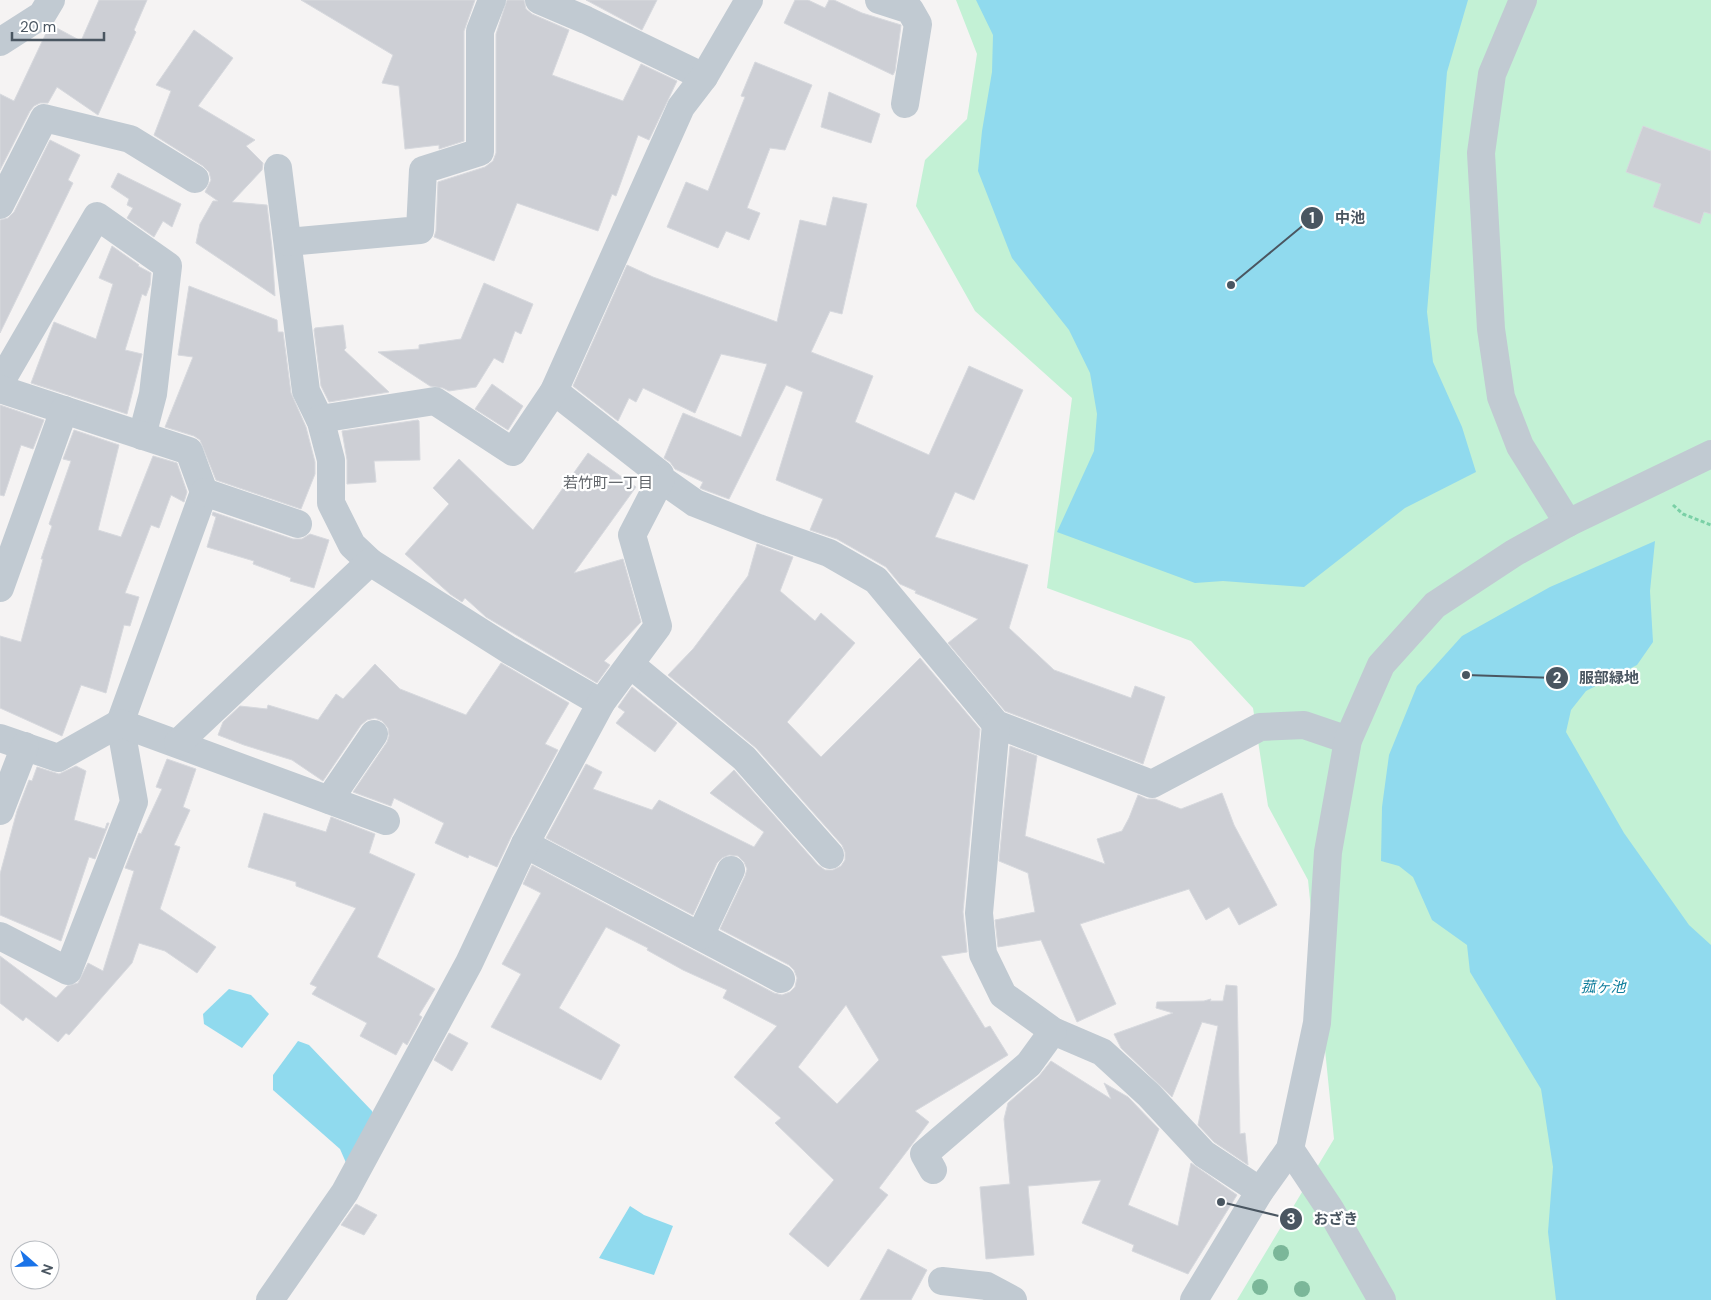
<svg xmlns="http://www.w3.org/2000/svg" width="1711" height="1300" font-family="'DM Sans','Noto Sans JP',sans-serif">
<rect width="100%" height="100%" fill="#f5f3f3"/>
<path fill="#c3f1d5" d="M 956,0 L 1711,0 L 1711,1300 L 1237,1300 L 1334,1139 L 1308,880 L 1268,806 L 1253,708 L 1191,641 L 1047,588 L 1072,398 L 975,311 L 916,206 L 925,160 L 967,119 L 977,54 Z"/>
<g fill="#90daee">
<path d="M 976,0 L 1468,0 L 1447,72 L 1427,312 L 1433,362 L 1462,427 L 1476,472 L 1405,508 L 1304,587 L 1223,581 L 1195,583 L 1057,532 L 1094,451 L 1097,414 L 1090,373 L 1069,330 L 1012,258 L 978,171 L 982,131 L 992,72 L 993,35 Z"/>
<path d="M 1655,541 L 1650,591 L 1653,642 L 1637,665 L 1586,691 L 1571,710 L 1566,732 L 1624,833 L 1689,925 L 1711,945 L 1711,1300 L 1556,1300 L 1548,1232 L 1553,1167 L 1541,1089 L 1470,972 L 1467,945 L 1432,920 L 1413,877 L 1399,866 L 1381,861 L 1382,807 L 1389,755 L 1417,686 L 1462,636 L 1550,587 Z"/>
<path d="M 229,989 L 251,995 L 269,1014 L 242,1048 L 204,1024 L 203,1014 Z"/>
<path d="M 298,1041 L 309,1045 L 372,1111 L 374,1118 L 347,1165 L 340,1149 L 273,1090 L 273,1075 Z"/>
<path d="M 630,1206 L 644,1215 L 673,1226 L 654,1275 L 599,1258 Z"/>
</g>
<g fill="#cdcfd5" stroke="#d7d9de" fill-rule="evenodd">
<path d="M 99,0 L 147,0 L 134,30 L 136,32 L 98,115 L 57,87 L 48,103 L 40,103 L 34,106 L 30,111 L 0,170 L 0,94 L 14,101 L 48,29 L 53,26 L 81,41 Z"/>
<path d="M 301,0 L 475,0 L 464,31 L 464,141 L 439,149 L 439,145 L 405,149 L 399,86 L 382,83 L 393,55 Z"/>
<path d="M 507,0 L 524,0 L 526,9 L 532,14 L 569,30 L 552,75 L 623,101 L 641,64 L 677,81 L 649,140 L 638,135 L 616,196 L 612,194 L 598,231 L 517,203 L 494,261 L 434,237 L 436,231 L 438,182 L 485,167 L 493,161 L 496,153 L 496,34 Z"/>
<path d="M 586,0 L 657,0 L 642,30 Z"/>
<path d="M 795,0 L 808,0 L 825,8 L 829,0 L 834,0 L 862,13 L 901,25 L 895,71 L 893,75 L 784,23 Z"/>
<path d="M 194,30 L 233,58 L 198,106 L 255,140 L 246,146 L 263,163 L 262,170 L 232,202 L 267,205 L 272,248 L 275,296 L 196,243 L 200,224 L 213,201 L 218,201 L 205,192 L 211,180 L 209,172 L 203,166 L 154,135 L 171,91 L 156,85 Z"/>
<path d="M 755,62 L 812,85 L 785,150 L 770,148 L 747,208 L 760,213 L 749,240 L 726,231 L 718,248 L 667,227 L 686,182 L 708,191 L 745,97 L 741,96 Z"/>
<path d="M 829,92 L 880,114 L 871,143 L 821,127 Z"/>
<path d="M 1643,126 L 1711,151 L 1711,214 L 1704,212 L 1700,224 L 1653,207 L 1661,184 L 1626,172 Z"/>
<path d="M 50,140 L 80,155 L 68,180 L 73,183 L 0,333 L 0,220 L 8,218 L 14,212 Z"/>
<path d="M 118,173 L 181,204 L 172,227 L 163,221 L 154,237 L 127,218 L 133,208 L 127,205 L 129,199 L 111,187 Z"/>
<path d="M 833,197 L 867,204 L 842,314 L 830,311 L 811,352 L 873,376 L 855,422 L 929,455 L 969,366 L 1023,390 L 974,500 L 955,492 L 935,537 L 1028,565 L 1009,628 L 1054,670 L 1131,698 L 1135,686 L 1165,697 L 1143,764 L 1005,711 L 948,643 L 978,619 L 915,593 L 916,591 L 900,584 L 886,567 L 837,539 L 810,530 L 823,499 L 776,480 L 803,392 L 786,385 L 729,499 L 702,489 L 700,488 L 703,482 L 675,469 L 670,462 L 664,458 L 683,413 L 741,437 L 767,364 L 721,354 L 695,413 L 643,388 L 636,402 L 629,398 L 618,421 L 573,386 L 627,265 L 653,277 L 777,322 L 800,220 L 826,226 Z"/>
<path d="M 112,246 L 139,265 L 138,266 L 151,273 L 150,285 L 146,296 L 142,294 L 125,350 L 142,354 L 127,414 L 31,383 L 54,322 L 96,339 L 113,284 L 99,278 Z"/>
<path d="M 484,283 L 533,304 L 521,334 L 515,331 L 503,363 L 494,358 L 476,387 L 449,391 L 443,388 L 430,386 L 378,352 L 419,349 L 419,345 L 461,339 Z"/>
<path d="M 189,286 L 277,320 L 278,332 L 283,332 L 291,393 L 306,427 L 315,462 L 315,474 L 301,509 L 216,480 L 200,440 L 194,436 L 165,427 L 193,357 L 178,355 Z"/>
<path d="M 343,325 L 346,348 L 344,350 L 389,392 L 329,402 L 321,386 L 314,330 L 315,328 Z"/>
<path d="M 492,384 L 523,406 L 508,430 L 475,409 Z"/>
<path d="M 0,405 L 44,420 L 33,449 L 21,445 L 4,496 L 0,495 Z"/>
<path d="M 418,420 L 419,421 L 420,460 L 374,461 L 376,482 L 347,484 L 347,460 L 342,431 Z"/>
<path d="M 74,430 L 119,445 L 98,530 L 121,537 L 153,456 L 177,463 L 187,492 L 184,502 L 171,495 L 159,528 L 151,525 L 125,593 L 139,597 L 130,626 L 124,625 L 106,693 L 81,685 L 62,736 L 0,708 L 0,636 L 21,642 L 43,559 L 41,559 L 52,526 L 49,524 L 71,461 L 63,459 Z"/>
<path d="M 588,453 L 636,487 L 574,573 L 623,559 L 641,622 L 604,661 L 610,665 L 597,683 L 486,617 L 465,598 L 462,602 L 450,594 L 405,554 L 449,504 L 433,488 L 459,459 L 533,530 Z"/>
<path d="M 213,512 L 293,539 L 302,539 L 310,534 L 329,540 L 314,588 L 290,581 L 291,578 L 253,564 L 254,561 L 207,547 L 216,517 L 212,515 Z"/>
<path d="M 757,544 L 793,557 L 780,591 L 815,621 L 821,613 L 855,643 L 787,722 L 821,757 L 920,658 L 980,729 L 963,912 L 967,952 L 941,956 L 985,1028 L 990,1026 L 1008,1055 L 915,1111 L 929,1122 L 879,1188 L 888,1195 L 828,1267 L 789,1234 L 834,1180 L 775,1123 L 781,1118 L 734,1077 L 777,1026 L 723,998 L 727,990 L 683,970 L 647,950 L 648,948 L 606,927 L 559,1008 L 620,1045 L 601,1080 L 491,1027 L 521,974 L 502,964 L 541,893 L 523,884 L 532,865 L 774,993 L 782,995 L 790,992 L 795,987 L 797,978 L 794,970 L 789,965 L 720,929 L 745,876 L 747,869 L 744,862 L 738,856 L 729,855 L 722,858 L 717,863 L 693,915 L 546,838 L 586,764 L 602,772 L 593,789 L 652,810 L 659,800 L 754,847 L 764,832 L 710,793 L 734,770 L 818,865 L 825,870 L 833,870 L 841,866 L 845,860 L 845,852 L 842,845 L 756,748 L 668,675 L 693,649 L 748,576 ZM 846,1005 L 879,1060 L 837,1104 L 798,1067 Z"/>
<path d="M 501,663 L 569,703 L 545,744 L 558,750 L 511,837 L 497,867 L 469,855 L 468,858 L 435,843 L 444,823 L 394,798 L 391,806 L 353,792 L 387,742 L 389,736 L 388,728 L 382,721 L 375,718 L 367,720 L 361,725 L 323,781 L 292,760 L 244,745 L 218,735 L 223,722 L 240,706 L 267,709 L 268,705 L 318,720 L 336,694 L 343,699 L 375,664 L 400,689 L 466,715 Z"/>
<path d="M 632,687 L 677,723 L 655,752 L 616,723 L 625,712 L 618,707 Z"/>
<path d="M 1010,746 L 1037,756 L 1025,836 L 1105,864 L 1097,839 L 1122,831 L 1129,818 L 1138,795 L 1147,799 L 1155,799 L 1181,809 L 1222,793 L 1234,825 L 1277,905 L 1239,925 L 1229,907 L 1206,920 L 1189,889 L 1080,924 L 1116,1004 L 1077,1022 L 1041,940 L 998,947 L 995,920 L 1035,912 L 1028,873 L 999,861 Z"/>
<path d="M 167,759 L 196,769 L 183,807 L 190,810 L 174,845 L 180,847 L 160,909 L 216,947 L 197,973 L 165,951 L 139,943 L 132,963 L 69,1035 L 66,1033 L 58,1042 L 26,1017 L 23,1021 L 0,1003 L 0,956 L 56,998 L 67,986 L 78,983 L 88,963 L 103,971 L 134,871 L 125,868 L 139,833 L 141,834 L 162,789 L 156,787 Z"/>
<path d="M 76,766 L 86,771 L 74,820 L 105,829 L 107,823 L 109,823 L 95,859 L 89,857 L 61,941 L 0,915 L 0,874 L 17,811 L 29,780 L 32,781 L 37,767 L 59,774 Z"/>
<path d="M 264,813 L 326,832 L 331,817 L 375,834 L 369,853 L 415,874 L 377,957 L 435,989 L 419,1015 L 422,1017 L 407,1045 L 403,1042 L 396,1055 L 360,1036 L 367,1023 L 312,994 L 317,987 L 310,984 L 356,908 L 296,886 L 296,882 L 248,867 Z"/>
<path d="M 1226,985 L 1237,986 L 1240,1134 L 1245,1133 L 1248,1165 L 1214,1142 L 1198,1125 L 1218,1026 L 1202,1022 L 1172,1097 L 1121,1048 L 1114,1034 L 1173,1013 L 1156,1008 L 1157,1002 L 1204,1001 L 1211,999 L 1210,1001 L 1223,1001 Z"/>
<path d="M 449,1033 L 468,1043 L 452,1071 L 434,1060 Z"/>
<path d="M 1051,1061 L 1111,1099 L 1104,1083 L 1128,1097 L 1159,1129 L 1128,1205 L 1178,1226 L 1191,1163 L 1237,1195 L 1188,1274 L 1132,1251 L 1134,1245 L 1082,1223 L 1101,1180 L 1028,1186 L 1034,1255 L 986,1259 L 980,1187 L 1010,1184 L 1004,1119 L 1008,1103 L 1039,1076 Z"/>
<path d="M 356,1204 L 377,1215 L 364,1235 L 341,1225 Z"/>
<path d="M 888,1249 L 927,1270 L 911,1300 L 860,1300 Z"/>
</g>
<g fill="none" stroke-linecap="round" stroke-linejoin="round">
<path stroke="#7ad0a6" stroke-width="3" stroke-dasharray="4 2.5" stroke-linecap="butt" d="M 1673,505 L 1683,514 L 1711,525"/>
<g stroke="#c1cad2" stroke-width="28">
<path d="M 539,0 L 586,20 L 704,77"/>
<path d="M 879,0 L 910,10 L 918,24 L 905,104"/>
<path d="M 1523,0 L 1492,74 L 1481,153 L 1491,329 L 1501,397 L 1520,446 L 1568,523"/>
<path d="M 0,42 L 42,15 L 51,0"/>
<path d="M 278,168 L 306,391 L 321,422 L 331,460 L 331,503 L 352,545 L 370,562"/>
<path d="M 0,205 L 44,118 L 130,139 L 195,179"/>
<path d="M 288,242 L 420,230 L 423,170 L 480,152 L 480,31 L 492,0"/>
<path d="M 0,383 L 97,216 L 168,266 L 153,394 L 142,436"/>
<path d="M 0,389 L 189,451 L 204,492 L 120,723 L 134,802 L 68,971 L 0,936"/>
<path d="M 554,391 L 660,474 L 661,479 L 695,503 L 761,529 L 829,553 L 876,580 L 996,724 L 1152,784 L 1260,727 L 1304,725 L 1348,740"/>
<path d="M 320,419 L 435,401 L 513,452 L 554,391 L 681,107 L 704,77 L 749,0"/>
<path d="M 204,492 L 298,524"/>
<path d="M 0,588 L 64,410"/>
<path d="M 631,665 L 744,758 L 830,855"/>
<path d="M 996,724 L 979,913 L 983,954 L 1003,995 L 1053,1031 L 1102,1052 L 1149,1095 L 1204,1154 L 1260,1191"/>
<path d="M 0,738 L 58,758 L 120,723 L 386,821"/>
<path d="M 178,743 L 370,562 L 509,650 L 601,703"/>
<path d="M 329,800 L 374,734"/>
<path d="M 0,811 L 25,746"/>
<path d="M 525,844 L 781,979"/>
<path d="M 700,936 L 731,870"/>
<path d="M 1290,1149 L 1330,1209 L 1382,1300"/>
<path d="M 933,1170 L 924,1154 L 1029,1064 L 1053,1031"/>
<path d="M 942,1281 L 987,1286 L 1013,1300"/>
<path d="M 270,1300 L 345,1192 L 469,963 L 525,844 L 601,703 L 658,626 L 632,535 L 661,479"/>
<path d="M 1194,1300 L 1260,1191 L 1290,1149 L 1317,1023 L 1328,852 L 1348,740 L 1381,665 L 1435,605 L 1514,553 L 1568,523 L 1711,454"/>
</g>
</g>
<g fill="#7bb799">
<circle cx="1281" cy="1253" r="8"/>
<circle cx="1260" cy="1287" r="8"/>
<circle cx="1302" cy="1289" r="8"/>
</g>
<g text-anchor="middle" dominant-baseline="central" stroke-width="4.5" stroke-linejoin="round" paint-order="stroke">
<g font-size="15" fill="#5f6368" stroke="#fff">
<text x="608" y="483">若竹町一丁目</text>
</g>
<g font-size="15" font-style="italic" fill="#0c7c9b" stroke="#fff">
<text x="1603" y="987">菰ヶ池</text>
</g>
</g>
<path fill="none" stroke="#4a5661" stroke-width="2" d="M1231 285L1312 218M1466 675L1557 678M1221 1202L1291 1219"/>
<g fill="#4a5661" stroke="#fff" stroke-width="2">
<circle cx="1231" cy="285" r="5"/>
<circle cx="1466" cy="675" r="5"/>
<circle cx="1221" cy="1202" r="5"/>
<circle cx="1312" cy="218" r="12"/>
<circle cx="1557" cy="678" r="12"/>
<circle cx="1291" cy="1219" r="12"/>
</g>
<g font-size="15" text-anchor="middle" font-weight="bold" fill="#fff">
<text x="1312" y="223">1</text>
<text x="1557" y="683">2</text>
<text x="1291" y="1224">3</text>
</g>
<g font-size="15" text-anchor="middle" font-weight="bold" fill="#4a5661" stroke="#fff" stroke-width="4.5" stroke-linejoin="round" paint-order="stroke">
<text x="1350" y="223">中池</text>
<text x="1609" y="683">服部緑地</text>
<text x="1336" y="1224">おざき</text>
</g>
<g transform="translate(35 1265) rotate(110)"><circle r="24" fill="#ffffff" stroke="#b7bbc0"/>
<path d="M0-4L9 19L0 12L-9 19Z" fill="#1a73e8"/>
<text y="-8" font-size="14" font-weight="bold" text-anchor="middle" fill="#4a5661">N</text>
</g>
<path d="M12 32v8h92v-8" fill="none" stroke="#4a5661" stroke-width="2.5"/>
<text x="20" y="32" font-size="15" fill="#4a5661" stroke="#ffffff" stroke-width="4" paint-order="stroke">20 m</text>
</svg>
